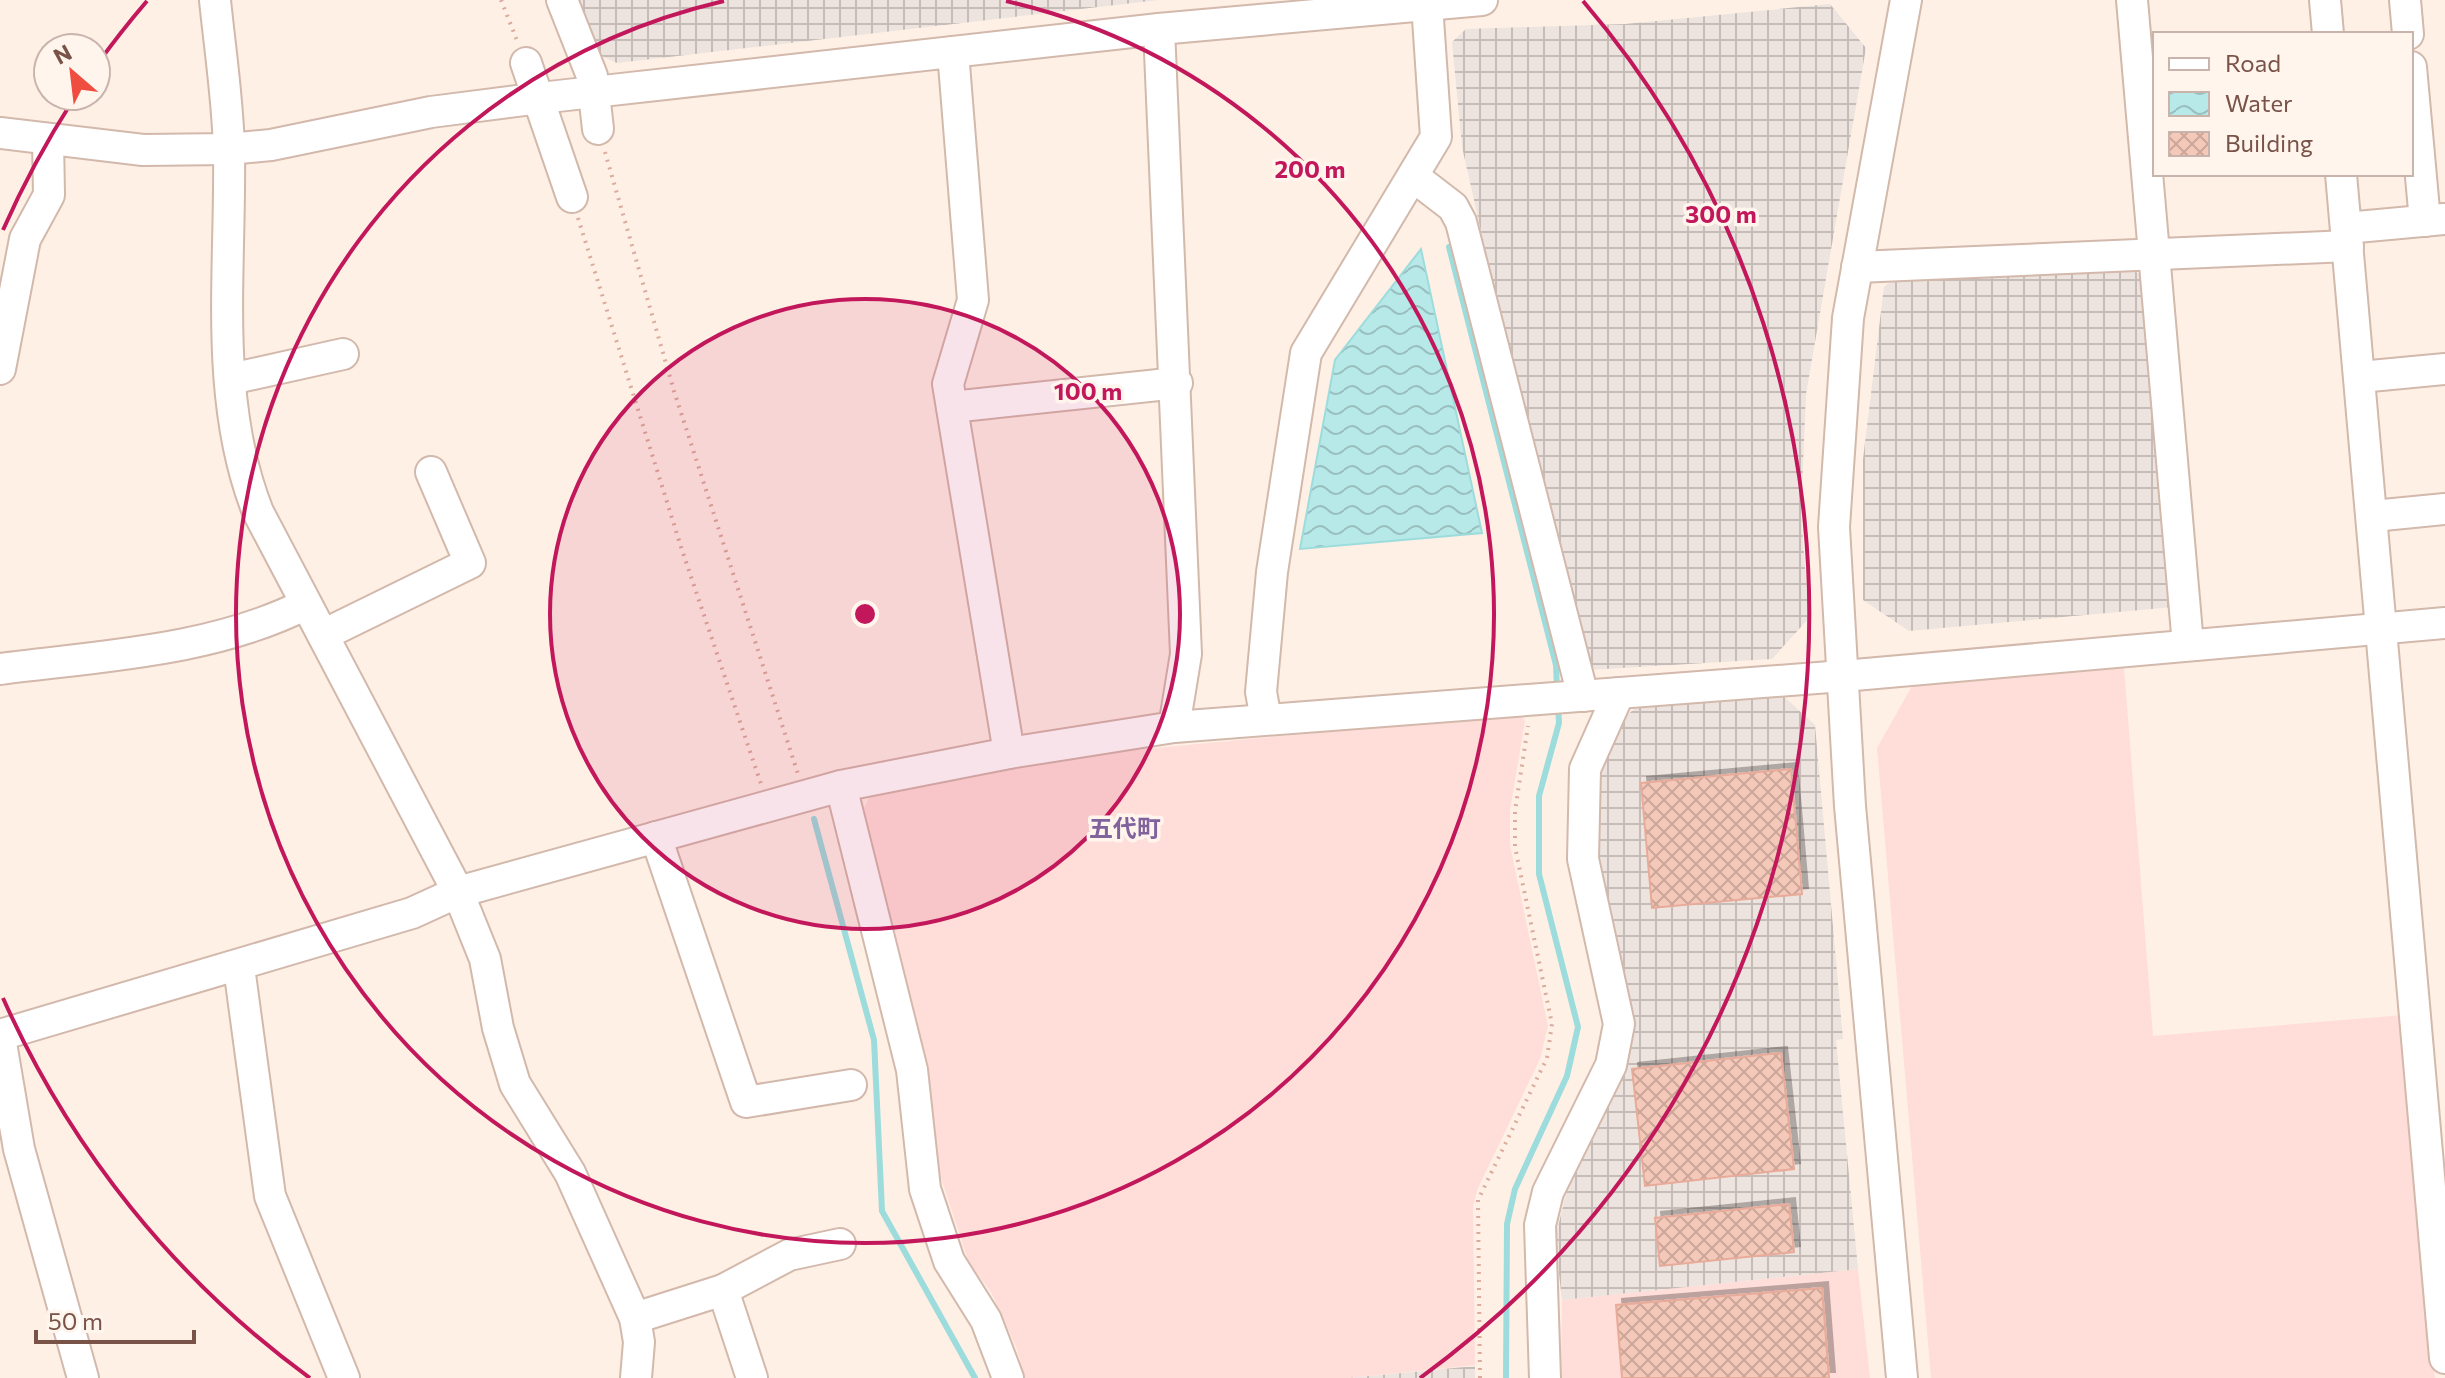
<svg xmlns="http://www.w3.org/2000/svg" width="2445" height="1378" font-family="Commissioner,'Noto Sans JP',sans-serif">
<defs>
<pattern id="industrial-grid" width="8" height="8" patternUnits="userSpaceOnUse" patternTransform="scale(2)"><rect width="8" height="8" fill="#ede4df"/><path d="M0 4h8M4 0v8" fill="none" stroke="#c5bbb7"/></pattern>
<pattern id="water-waves" width="16" height="10" patternUnits="userSpaceOnUse" patternTransform="scale(2)"><rect width="16" height="10" fill="#b7e9e9"/><path d="M0 5q4-4 8 0t8 0" fill="none" stroke="#9abfbf"/></pattern>
<pattern id="building-cross-hatch" width="8" height="8" patternUnits="userSpaceOnUse" patternTransform="scale(2)"><rect width="8" height="8" fill="#f5c9ba"/><path d="M0 0l8 8M0 8l8-8" fill="none" stroke="#cba699"/></pattern>
<filter id="shadow"><feDropShadow dx="6" dy="-6" stdDeviation="0" flood-color="#0004"/></filter>
</defs>
<rect width="100%" height="100%" fill="#fef0e5"/>
<g fill="#ffddd8">
<path d="M 2124,668 L 2153,1036 L 2403,1015 L 2435,1378 L 1931,1378 L 1877,748 L 1912,686 Z"/>
<path d="M 1519,714 L 1525,721 L 1510,810 L 1510,845 L 1548,1026 L 1540,1059 L 1478,1188 L 1473,1206 L 1475,1365 L 1349,1378 L 1025,1378 L 1016,1347 L 991,1292 L 969,1263 L 934,1157 L 927,1070 L 917,1020 L 862,812 L 869,798 L 1080,755 Z"/>
<path d="M 1858,1269 L 1870,1378 L 1561,1378 L 1562,1300 Z"/>
</g>
<g fill="url(#industrial-grid)">
<path d="M 575,0 L 1159,0 L 617,63 L 597,54 Z"/>
<path d="M 1830,4 L 1866,48 L 1806,394 L 1801,515 L 1809,618 L 1772,659 L 1588,670 L 1523,417 L 1462,147 L 1452,42 L 1466,29 L 1625,24 Z"/>
<path d="M 2133,269 L 2145,280 L 2174,607 L 1909,631 L 1863,600 L 1863,459 L 1884,287 L 1894,279 Z"/>
<path d="M 1780,693 L 1815,725 L 1843,1039 L 1836,1040 L 1858,1269 L 1562,1300 L 1555,1239 L 1566,1194 L 1631,1044 L 1631,1008 L 1598,870 L 1599,772 L 1625,717 L 1640,704 Z"/>
<path d="M 1475,1366 L 1475,1378 L 1349,1378 Z"/>
</g>
<path fill="url(#water-waves)" stroke="#9ddcdc" stroke-width="2" d="M 1421,249 L 1482,533 L 1300,549 L 1335,360 Z"/>
<g fill="none" stroke-linecap="round" stroke-linejoin="round">
<g stroke="#9ddcdc" stroke-width="6">
<path d="M 1449,247 L 1556,665 L 1557,690"/>
<path d="M 814,819 L 874,1040 L 882,1211 L 975,1378"/>
<path d="M 1506,1378 L 1507,1224 L 1515,1189 L 1567,1076 L 1578,1027 L 1539,874 L 1539,796 L 1559,723 L 1558,705"/>
</g>
</g>
<g fill="url(#building-cross-hatch)" stroke="#e9ab99" stroke-width="2" filter="url(#shadow)">
<path d="M 1791,769 L 1802,894 L 1652,908 L 1641,783 Z"/>
<path d="M 1781,1053 L 1794,1169 L 1645,1186 L 1632,1069 Z"/>
<path d="M 1789,1204 L 1794,1252 L 1660,1266 L 1655,1218 Z"/>
<path d="M 1822,1288 L 1829,1378 L 1622,1378 L 1616,1305 Z"/>
</g>
<g fill="none" stroke-linecap="round" stroke-linejoin="round">
<g stroke="#d3b8ac" stroke-width="34">
<g id="minor">
<path d="M 215,0 C 220,50 228,101 229,151 C 231,271 213,399 258,512 L 458,892 L 485,959 L 498,1028 L 515,1084 L 570,1173 L 635,1318 L 639,1342 L 636,1378"/>
<path d="M 562,0 L 592,76 L 598,129"/>
<path d="M 2132,0 L 2188,645"/>
<path d="M 2325,0 L 2328,34"/>
<path d="M 2405,0 L 2408,34"/>
<path d="M 1159,29 L 1186,654 L 1174,727"/>
<path d="M 953,52 L 973,300 L 948,384 L 1009,753"/>
<path d="M 526,63 L 572,197"/>
<path d="M 2411,67 L 2425,221"/>
<path d="M 0,133 L 143,150 L 229,149 L 271,145 L 431,112 L 540,98 L 1159,29 L 1482,0"/>
<path d="M 2341,174 L 2445,1358"/>
<path d="M 1414,177 L 1453,207 L 1461,222 L 1583,696"/>
<path d="M 2346,228 L 2444,219"/>
<path d="M 1857,267 L 2348,246"/>
<path d="M 0,369 L 25,239 L 49,195 L 48,139"/>
<path d="M 2360,377 L 2445,369"/>
<path d="M 231,379 L 343,354"/>
<path d="M 952,407 L 1177,383"/>
<path d="M 2373,516 L 2445,509"/>
<path d="M 323,635 L 470,563 L 431,472"/>
<path d="M 0,669 C 101,656 214,651 306,604"/>
<path d="M 1266,719 L 1261,692 L 1272,572 L 1306,353 L 1436,137 L 1427,4"/>
<path d="M 841,786 L 912,1070 L 925,1189 L 949,1261 L 986,1320 L 1008,1378"/>
<path d="M 656,837 L 746,1102 L 851,1085"/>
<path d="M 239,967 L 270,1196 L 344,1378"/>
<path d="M 0,1035 L 412,913 L 458,892 L 841,786 L 1009,753 L 1174,727 L 1843,676 L 2445,623"/>
<path d="M 0,1037 L 19,1149 L 83,1378"/>
<path d="M 723,1290 L 789,1255 L 840,1244"/>
<path d="M 635,1318 L 723,1290 L 752,1378"/>
<path d="M 1545,1378 L 1540,1225 L 1548,1192 L 1611,1065 L 1619,1024 L 1583,859 L 1585,769 L 1619,693"/>
<path d="M 1902,1378 L 1850,806 L 1834,527 L 1848,318 L 1906,0"/>
</g>
</g>
<g stroke="#dbab9d" stroke-width="4" stroke-dasharray="2 6" stroke-linecap="butt">
<path d="M 501,0 L 518,43"/>
<path d="M 605,152 L 674,391 L 798,774"/>
<path d="M 578,218 L 682,550 L 761,784"/>
<path d="M 1480,1378 L 1478,1200 L 1547,1058 L 1552,1024 L 1515,847 L 1515,811 L 1528,726"/>
</g>
<use href="#minor" stroke="#fff" stroke-width="30"/>
</g>
<circle cx="865" cy="614" r="315" fill="#c2185b" fill-opacity=".12"/>
<g fill="none" stroke="#c2185b" stroke-width="4">
<circle cx="865" cy="614" r="315"/>
<path d="M1006 1A629 629 0 1 1 724 1"/>
<path d="M310 1378A944 944 0 0 1 3 998M3 230A944 944 0 0 1 73 100M96 66A944 944 0 0 1 147 1M1583 1A944 944 0 0 1 1420 1378"/>
</g>
<g text-anchor="middle" dominant-baseline="central" stroke-width="7" stroke-linejoin="round" paint-order="stroke">
<g font-size="24" font-weight="bold" fill="#80639d" stroke="#fff5ed">
<text x="1125" y="827">五代町</text>
</g>
</g>
<circle cx="865" cy="614" r="12" fill="#c2185b" stroke="#fff5ed" stroke-width="4"/>
<g font-size="24" text-anchor="middle" font-weight="bold" fill="#c2185b" stroke="#fff5ed" stroke-width="7" stroke-linejoin="round" paint-order="stroke">
<text x="1310" y="178">200 m</text>
<text x="1721" y="223">300 m</text>
<text x="1088" y="400">100 m</text>
</g>
<rect x="2153" y="32" width="260" height="144" fill="#fff5ed" stroke="#c9b4ab" stroke-width="2"/>
<rect x="2169" y="58" width="40" height="12" fill="#ffffff" stroke="#c9b4ab" stroke-width="2"/>
<text x="2225" y="72" font-size="24" fill="#795248">Road</text>
<rect x="2169" y="92" width="40" height="24" fill="url(#water-waves)" stroke="#c9b4ab" stroke-width="2"/>
<text x="2225" y="112" font-size="24" fill="#795248">Water</text>
<rect x="2169" y="132" width="40" height="24" fill="url(#building-cross-hatch)" stroke="#c9b4ab" stroke-width="2"/>
<text x="2225" y="152" font-size="24" fill="#795248">Building</text>
<g transform="translate(72 72) rotate(332)"><circle r="38" fill="#fff5ed" stroke="#c9b4ab" stroke-width="2"/>
<path d="M0-6L14 30L0 20L-14 30Z" fill="#f04d41"/>
<text y="-12" font-size="22" font-weight="bold" text-anchor="middle" fill="#795248">N</text>
</g>
<path d="M36 1330v12h158v-12" fill="none" stroke="#795248" stroke-width="4"/>
<text x="48" y="1330" font-size="24" fill="#795248" stroke="#fff5ed" stroke-width="6" paint-order="stroke">50 m</text>
</svg>
